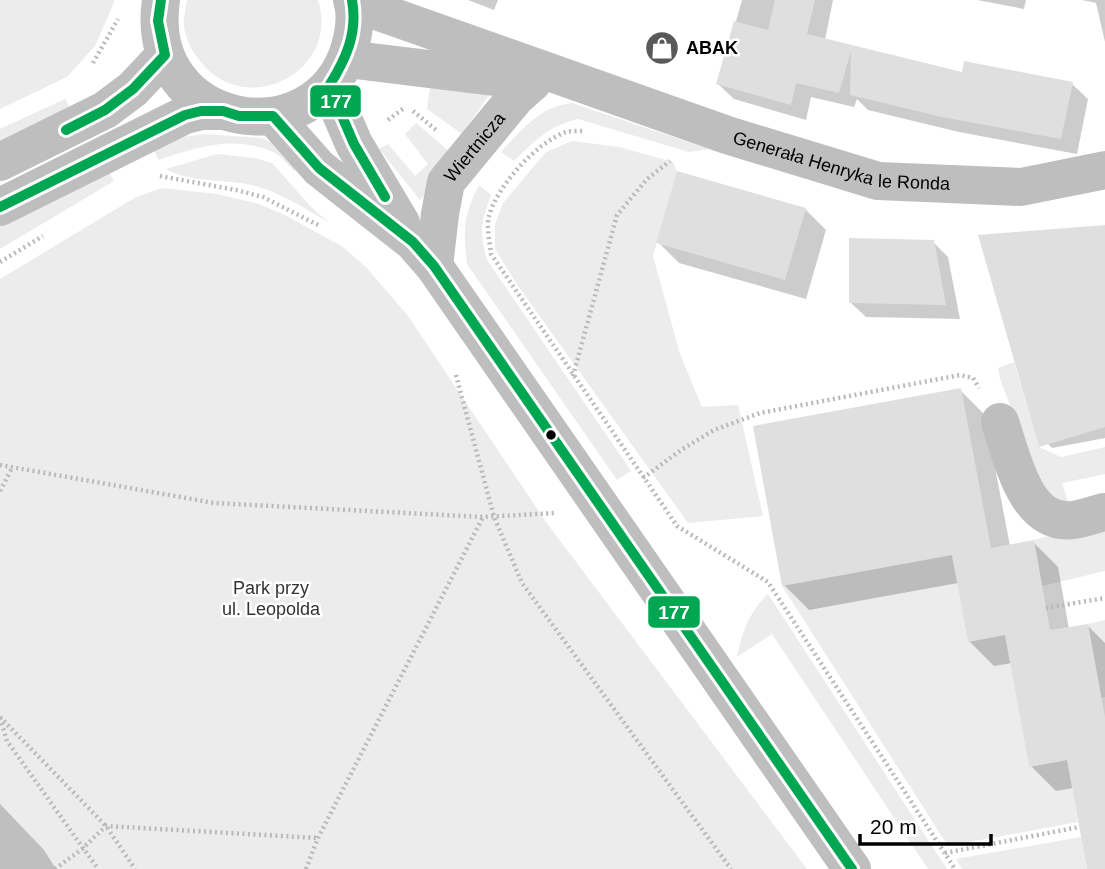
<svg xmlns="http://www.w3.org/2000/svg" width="1105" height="869" font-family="Arial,sans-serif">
<rect width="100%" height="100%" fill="#fff"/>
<g fill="#ececec">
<path d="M 0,0 L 115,0 L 95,46 L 67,77 L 0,109 Z"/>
<path d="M 187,0 L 318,0 C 341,72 246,120 200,61 C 192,52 186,39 184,27 C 183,19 186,8 187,0 Z"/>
<path d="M 431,78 L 493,89 L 462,134 L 427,109 Z"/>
<path d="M 65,99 L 71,110 L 0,145 L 0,129 Z"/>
<path d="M 572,103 L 709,149 L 689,152 L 578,119 C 547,127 536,140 514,161 L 501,152 C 522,130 540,106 572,103 Z"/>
<path d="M 416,123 L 450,152 L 433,187 L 420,200 L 379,149 L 388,144 L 415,176 L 428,164 L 405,134 Z"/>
<path d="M 204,134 L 262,138 L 284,149 L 299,166 L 294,171 C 288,165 281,155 273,152 C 234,135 197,147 159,160 L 152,147 L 177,138 Z"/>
<path d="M 572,141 L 619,147 L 673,162 L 677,171 L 653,256 L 680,354 L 702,407 L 738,405 L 763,516 L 688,523 L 518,286 L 495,249 L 495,224 L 503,203 L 546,152 Z"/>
<path d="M 217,154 L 255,158 L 272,163 L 313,209 L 330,223 C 305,209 280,192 252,185 C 224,179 191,183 166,169 Z"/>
<path d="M 106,168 L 114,181 L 0,249 L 0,224 Z"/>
<path d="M 479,185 L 491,195 C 481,222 479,232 487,260 L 631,471 L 617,480 L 467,264 C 463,230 463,216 479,185 Z"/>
<path d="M 162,188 L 217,194 L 259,204 L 285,215 L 343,247 L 367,268 L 408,316 L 546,522 L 807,869 L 0,869 L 0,279 L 136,197 Z"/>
<path d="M 1014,362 L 1039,447 L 1061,457 L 1105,447 L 1105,474 L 1062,483 L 1070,508 L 1047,501 L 1000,379 L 998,368 Z"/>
<path d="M 1105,528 L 1105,571 L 1042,586 L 1034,540 L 1056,534 Z"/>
<path d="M 952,555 L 968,642 L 1005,635 L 1029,767 L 1067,760 L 1079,827 L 1078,822 L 948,846 L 782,586 Z"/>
<path d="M 768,594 L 947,869 L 928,869 L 772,634 L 737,657 C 742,632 749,612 768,594 Z"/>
<path d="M 1105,620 L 1105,697 L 1101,698 L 1088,624 Z"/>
<path d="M 1081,837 L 1087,869 L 962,869 L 956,859 Z"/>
</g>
<path fill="#bfbfbf" d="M 0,804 L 44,850 L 56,869 L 0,869 Z"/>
<g fill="#0003">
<path d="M 468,0 L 498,0 L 494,10 Z"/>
<path d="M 742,0 L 833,0 L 825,40 L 963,74 L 1072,84 L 1088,99 L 1077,154 L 959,132 L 868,110 L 857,99 L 854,107 L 811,97 L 806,120 L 734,99 L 718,84 Z"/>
<path d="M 977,0 L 1026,0 L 1024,9 Z"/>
<path d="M 1082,0 L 1105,0 L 1105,42 L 1096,3 Z"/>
<path d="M 805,209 L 826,230 L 806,299 L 679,263 L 658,242 Z"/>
<path d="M 1105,227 L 1105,438 L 1052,448 L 1037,433 Z"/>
<path d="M 933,242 L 948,257 L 960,319 L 866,317 L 850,302 Z"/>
<path d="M 960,390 L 985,415 L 1010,546 L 1033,542 L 1058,567 L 1069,629 L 1087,625 L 1105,643 L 1105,869 L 1089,869 L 1073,788 L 1056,791 L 1031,766 L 1012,663 L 994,666 L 969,641 L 958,583 L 809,610 L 784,585 Z"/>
</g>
<g fill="#dfdfdf">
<path d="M 775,0 L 815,0 L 807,34 L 962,72 L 964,61 L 1073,82 L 1061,139 L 942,117 L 850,95 L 851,51 L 839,93 L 796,83 L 791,105 L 716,84 L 734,21 L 768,30 Z"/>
<path d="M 677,171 L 806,208 L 785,280 L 656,243 Z"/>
<path d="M 1105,225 L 1105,427 L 1039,447 L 978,235 Z"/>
<path d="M 849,238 L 934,240 L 946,305 L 849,303 Z"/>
<path d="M 961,388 L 991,548 L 1034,540 L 1050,630 L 1088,624 L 1105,717 L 1105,869 L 1087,869 L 1067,760 L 1029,767 L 1005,635 L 968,642 L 952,555 L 782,586 L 753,426 Z"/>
</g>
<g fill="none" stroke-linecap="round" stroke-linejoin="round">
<g stroke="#b9b9b9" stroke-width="4.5" stroke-dasharray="2 3.5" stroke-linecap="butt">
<path d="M 93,63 L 118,19"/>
<path d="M 413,111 L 436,130"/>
<path d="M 388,120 L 404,108"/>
<path d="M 582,131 C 577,131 571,131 566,132 C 537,142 497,186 489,216 C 486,226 490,243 491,254 L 677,526 L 768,582 L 955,869"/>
<path d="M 160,176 L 236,190 L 263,197 L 320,226"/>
<path d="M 0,262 L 43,236"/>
<path d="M 456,375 L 494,517 L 522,583 L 731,869"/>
<path d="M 573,376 L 617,215 L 647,179 L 670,161"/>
<path d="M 0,465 L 214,503 L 483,517 L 555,513"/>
<path d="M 643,478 L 681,450 L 714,430 L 760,413 L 960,375 L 973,378 L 979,388"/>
<path d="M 0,491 L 12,468"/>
<path d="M 1046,608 L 1105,598"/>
<path d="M 0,717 L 106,826 L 135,869"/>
<path d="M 0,718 L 7,741 L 98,869"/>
<path d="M 945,853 L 1079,827"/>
<path d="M 55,869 L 82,849 L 106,826 L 318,838"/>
<path d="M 306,869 L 318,838 L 483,517"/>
</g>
<g stroke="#bebebe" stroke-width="38">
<path d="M 161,0 C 142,129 317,160 350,47 C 354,32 357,15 352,0"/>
<path id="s1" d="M 354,3 L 727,135 L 878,181 L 1021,187 L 1105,170"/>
<path d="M 347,59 L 528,81"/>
<path d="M 329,86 L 354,144 L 401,223"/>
<path d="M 273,116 L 319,168 L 413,242 L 434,266 L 852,869"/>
<path d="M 0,162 L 105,110 L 133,89 L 165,55"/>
<path d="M 0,207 L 185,115 L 201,111 L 223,111"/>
<path id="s2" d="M 434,266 L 440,214 L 446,182 L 516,97 L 533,82"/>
<path d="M 1000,422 C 1012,457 1025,526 1073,520 C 1083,519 1095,514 1105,512"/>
</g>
<g stroke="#fff" stroke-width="16">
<g id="bus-1">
<path d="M 352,0 C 358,33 346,59 329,86 L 354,144 L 385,197"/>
<path d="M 66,130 L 105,110 L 133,89 L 165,55 L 158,21 L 161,0"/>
<path d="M 0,207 L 185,115 L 201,111 L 223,111 L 239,116 L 273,116 L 319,168 L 413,242 L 434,266 L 852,869"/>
</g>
</g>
<use href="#bus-1" stroke="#00a651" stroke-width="10"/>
</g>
<defs>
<g id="shop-disc" transform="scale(1.75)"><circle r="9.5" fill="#595959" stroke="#fff"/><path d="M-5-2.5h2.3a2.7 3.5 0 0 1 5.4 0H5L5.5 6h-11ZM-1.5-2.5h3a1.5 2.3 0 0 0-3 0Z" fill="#fff"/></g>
</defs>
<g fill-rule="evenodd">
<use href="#shop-disc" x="662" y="48"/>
</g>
<circle fill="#000" stroke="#fff" stroke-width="2.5" cx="551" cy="435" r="6"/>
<g text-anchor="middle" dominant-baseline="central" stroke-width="5" stroke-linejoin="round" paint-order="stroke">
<g font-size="18" font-weight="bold" fill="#000" stroke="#fff" text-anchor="start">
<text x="686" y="48">ABAK</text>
</g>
<g font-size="18" fill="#000" stroke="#fff">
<text stroke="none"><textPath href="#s2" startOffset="130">Wiertnicza</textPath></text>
<text stroke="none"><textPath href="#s1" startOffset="514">Generała Henryka le Ronda</textPath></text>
</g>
<g font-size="18" fill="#333" stroke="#fff">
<text x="271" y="588">Park przy<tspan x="271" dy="21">ul. Leopolda</tspan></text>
</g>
</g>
<g stroke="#fff" stroke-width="2.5">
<rect x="309" y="84" width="53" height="34" rx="7" fill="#00a651"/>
<rect x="647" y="595" width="54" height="34" rx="7" fill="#00a651"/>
</g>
<g font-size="19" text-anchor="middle" font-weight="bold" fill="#fff">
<text x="336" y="108">177</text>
<text x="674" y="619">177</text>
</g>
<path d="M860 834v10h131v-10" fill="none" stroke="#000000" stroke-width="3.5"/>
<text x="870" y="834" font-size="21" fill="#000000" stroke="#ffffff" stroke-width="5" paint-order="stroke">20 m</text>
</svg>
